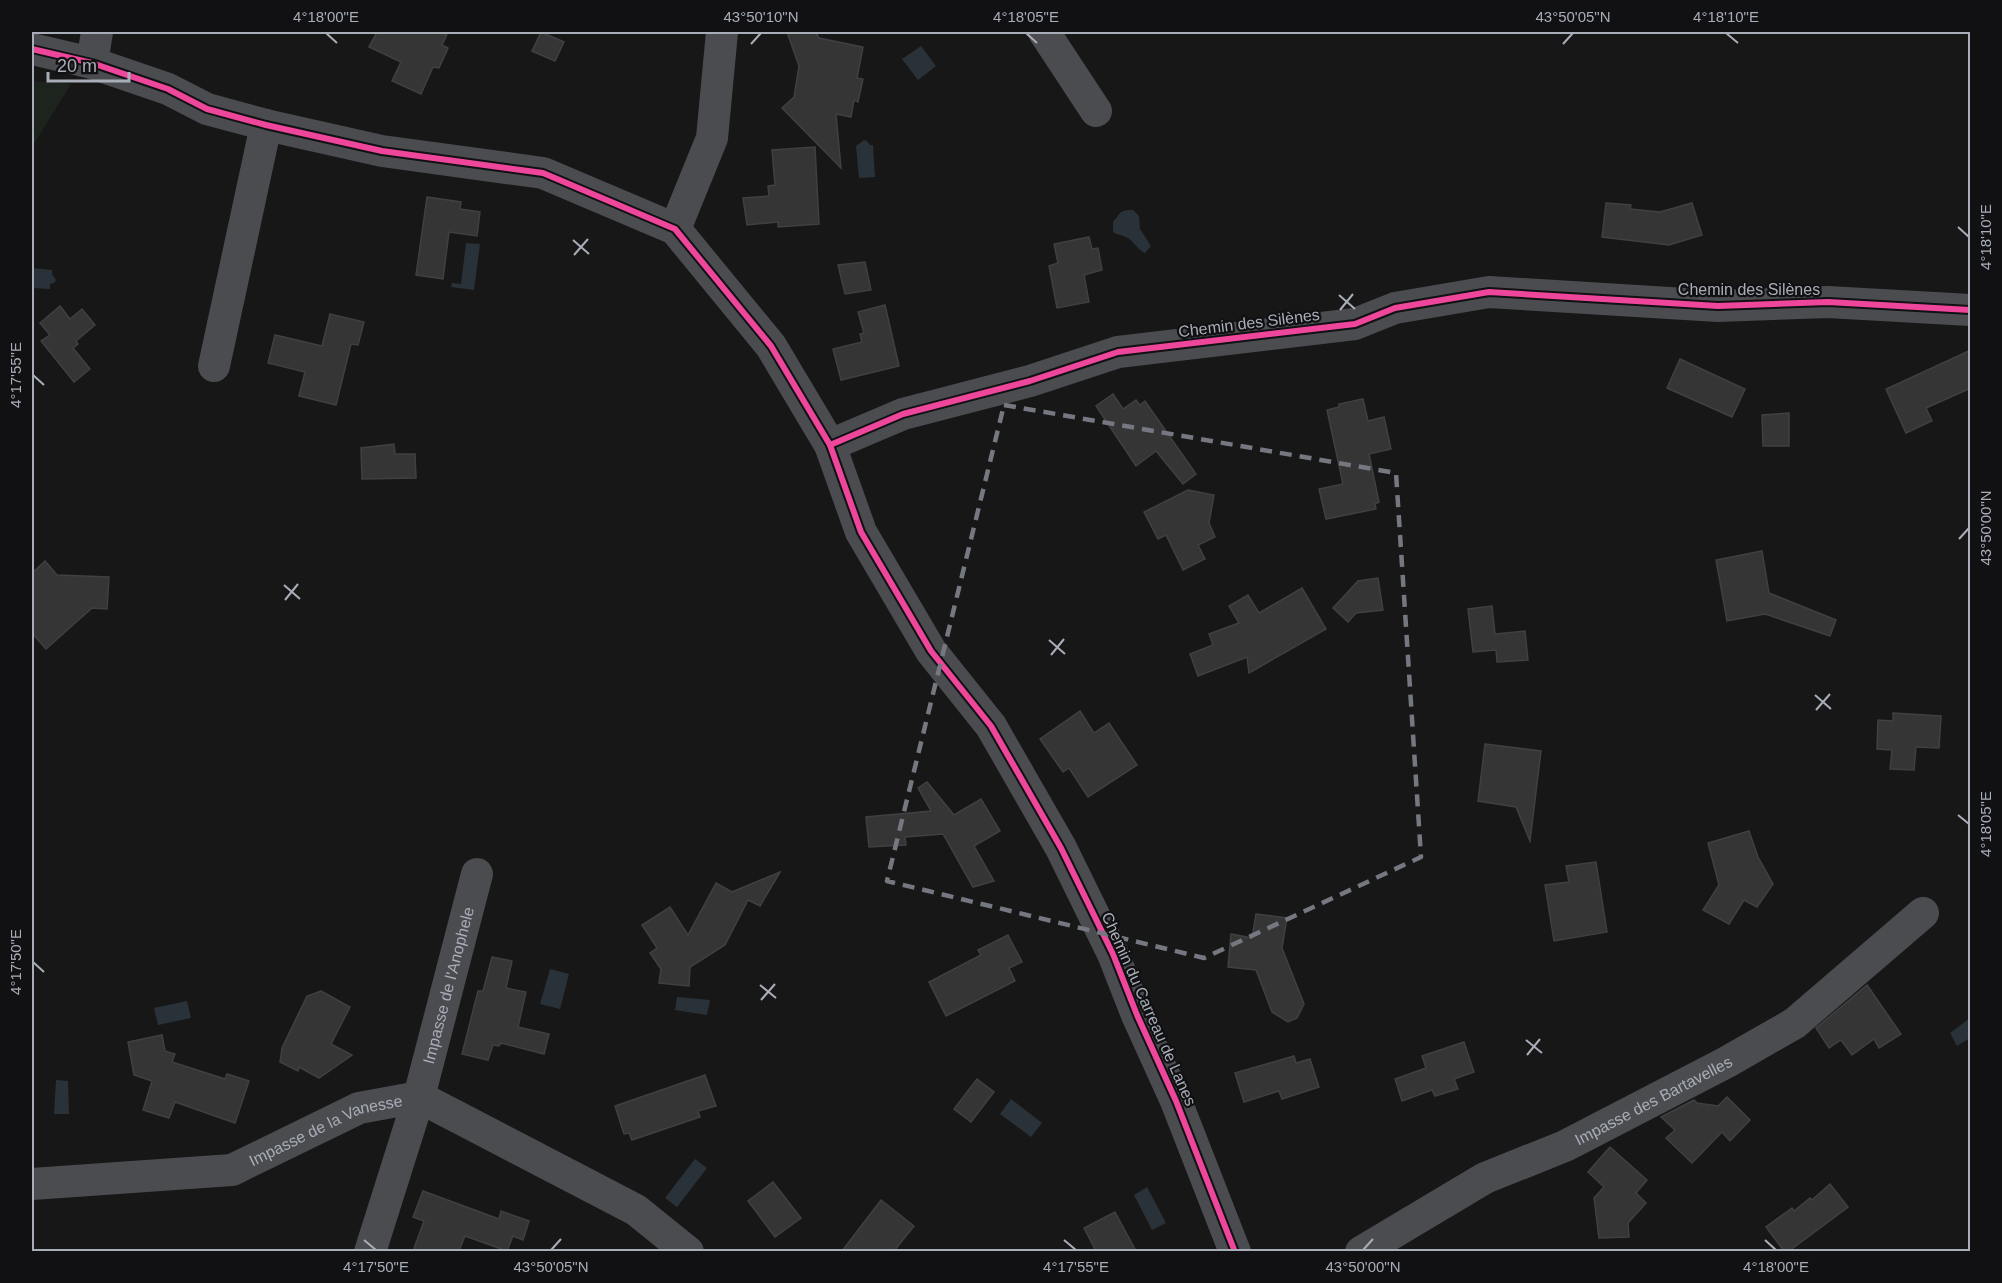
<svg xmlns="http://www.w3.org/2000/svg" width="2002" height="1283" font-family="Arial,sans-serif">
<rect width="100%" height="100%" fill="#171717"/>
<path fill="#1d241e" d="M 32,81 L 71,84 L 32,147 Z"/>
<g fill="#2a3239">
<path d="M 921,46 L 936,66 L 918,80 L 902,59 Z"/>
<path d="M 864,140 L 867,141 L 870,145 L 873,145 L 875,177 L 859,178 L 856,146 Z"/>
<path d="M 1127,210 L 1133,210 L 1139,216 L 1140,229 L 1151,246 L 1145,253 C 1137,249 1135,243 1128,238 C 1123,235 1117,235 1113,232 L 1113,222 L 1121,212 Z"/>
<path d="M 466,243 L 480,244 L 474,290 L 451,287 L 452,283 L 461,284 Z"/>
<path d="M 32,268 L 52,270 L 52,274 L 56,280 L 54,283 L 50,284 L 50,289 L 32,288 Z"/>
<path d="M 550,969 L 569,974 L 560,1009 L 540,1004 Z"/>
<path d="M 677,997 L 710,1000 L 707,1015 L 675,1010 Z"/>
<path d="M 187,1001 L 191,1018 L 158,1025 L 154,1008 Z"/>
<path d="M 1970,1018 L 1970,1038 L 1957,1046 L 1950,1033 Z"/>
<path d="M 56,1080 L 68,1081 L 69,1114 L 54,1114 Z"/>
<path d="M 1011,1099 L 1042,1123 L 1031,1137 L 1000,1114 Z"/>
<path d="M 695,1159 L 707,1168 L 677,1207 L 665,1198 Z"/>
<path d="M 1147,1187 L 1166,1223 L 1152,1230 L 1134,1195 Z"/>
</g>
<g fill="#353536" stroke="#3f4043" stroke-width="1.5">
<path d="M 377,32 L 448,32 L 442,45 L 448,48 L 439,68 L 433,67 L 421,94 L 392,81 L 401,62 L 369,47 Z"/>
<path d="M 541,32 L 564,42 L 555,61 L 532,51 Z"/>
<path d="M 787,32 L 816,32 L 819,38 L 863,47 L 857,78 L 863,79 L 858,102 L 854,100 L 851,117 L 836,114 L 841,168 L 782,108 L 794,97 L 799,66 Z"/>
<path d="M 815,147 L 819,224 L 778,227 L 778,222 L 747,225 L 743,198 L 769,196 L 768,186 L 775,185 L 772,150 Z"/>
<path d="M 427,197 L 461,202 L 460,209 L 480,212 L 477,236 L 449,232 L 443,279 L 416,275 Z"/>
<path d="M 1606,203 L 1631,205 L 1630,209 L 1660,212 L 1692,203 L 1702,235 L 1669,245 L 1602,237 Z"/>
<path d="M 1089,237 L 1092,249 L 1098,248 L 1102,270 L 1084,275 L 1089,302 L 1057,308 L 1049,266 L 1058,263 L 1054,244 Z"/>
<path d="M 865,262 L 871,290 L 845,294 L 838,265 Z"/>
<path d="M 885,305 L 899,366 L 841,380 L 833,349 L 862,342 L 860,334 L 864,333 L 858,312 Z"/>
<path d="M 60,306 L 70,319 L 82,309 L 95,325 L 76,341 L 78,344 L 73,348 L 90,369 L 74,382 L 41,341 L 50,335 L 40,323 Z"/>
<path d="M 330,314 L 364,322 L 358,345 L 351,344 L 336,405 L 299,396 L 305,372 L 268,363 L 275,335 L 322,346 Z"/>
<path d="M 1971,350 L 1971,388 L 1926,408 L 1932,421 L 1906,433 L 1886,389 Z"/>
<path d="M 1680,359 L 1745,389 L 1732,417 L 1667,388 Z"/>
<path d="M 1113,394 L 1123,409 L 1136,400 L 1140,405 L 1145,401 L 1196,474 L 1183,484 L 1156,451 L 1136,466 L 1096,406 Z"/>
<path d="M 1363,399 L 1368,421 L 1384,417 L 1391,449 L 1369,454 L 1379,502 L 1375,504 L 1376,509 L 1326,519 L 1319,489 L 1343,484 L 1327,410 L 1339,407 L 1339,404 Z"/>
<path d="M 1789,413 L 1789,446 L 1763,446 L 1762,415 Z"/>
<path d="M 394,444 L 395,454 L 415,454 L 416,478 L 362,479 L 361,448 Z"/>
<path d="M 1188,490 L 1214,495 L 1209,523 L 1215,537 L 1198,545 L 1205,559 L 1183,570 L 1166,535 L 1158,539 L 1144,512 Z"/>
<path d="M 1762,551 L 1769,593 L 1836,620 L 1830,636 L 1765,614 L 1727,621 L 1716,560 Z"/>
<path d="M 45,561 L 57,575 L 109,577 L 107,609 L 92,608 L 46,649 L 32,633 L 32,573 Z"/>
<path d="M 1378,578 L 1383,610 L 1356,613 L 1348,622 L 1333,608 L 1358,581 Z"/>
<path d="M 1302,588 L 1326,629 L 1249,673 L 1247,657 L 1198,676 L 1190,654 L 1213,645 L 1209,634 L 1239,623 L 1229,606 L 1248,595 L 1259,613 Z"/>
<path d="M 1492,606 L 1495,634 L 1525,631 L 1528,660 L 1497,662 L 1496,650 L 1473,652 L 1468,609 Z"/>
<path d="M 1080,711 L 1094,733 L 1109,723 L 1137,765 L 1088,797 L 1069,768 L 1063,772 L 1040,739 Z"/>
<path d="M 1893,713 L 1941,716 L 1939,748 L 1916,747 L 1914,770 L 1890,769 L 1892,750 L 1877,749 L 1878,720 L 1893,721 Z"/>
<path d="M 1485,744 L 1541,751 L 1530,841 L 1516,807 L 1478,801 Z"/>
<path d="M 927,782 L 954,815 L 981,799 L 1000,831 L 974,846 L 994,881 L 973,887 L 943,834 L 905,837 L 906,845 L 869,847 L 866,817 L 931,811 L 918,788 Z"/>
<path d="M 1749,831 L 1758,857 L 1773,884 L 1757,907 L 1744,900 L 1729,924 L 1703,910 L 1719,885 L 1708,843 Z"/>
<path d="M 1596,862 L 1607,932 L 1554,941 L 1545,885 L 1569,882 L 1566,866 Z"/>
<path d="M 780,872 L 760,906 L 748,900 L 725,945 L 690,967 L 689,986 L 659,983 L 661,969 L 650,953 L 657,948 L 642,925 L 670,907 L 688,935 L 716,883 L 732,892 Z"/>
<path d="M 1256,914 L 1287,918 L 1282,948 L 1304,1004 L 1297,1018 L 1288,1022 L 1272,1012 L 1256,970 L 1228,967 L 1231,934 L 1252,938 Z"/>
<path d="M 1008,935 L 1022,962 L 1009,968 L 1015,981 L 946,1016 L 929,982 L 981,955 L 978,950 Z"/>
<path d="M 492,957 L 512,961 L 506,988 L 526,992 L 518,1027 L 549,1034 L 544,1054 L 501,1043 L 499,1046 L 493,1045 L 488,1060 L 462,1054 L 478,991 L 483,991 Z"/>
<path d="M 1867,985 L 1901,1034 L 1879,1048 L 1874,1039 L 1852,1055 L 1841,1040 L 1829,1048 L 1816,1028 Z"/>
<path d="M 321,991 L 350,1007 L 331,1044 L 352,1055 L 319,1078 L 299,1067 L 298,1071 L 280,1062 L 282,1048 L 307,996 Z"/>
<path d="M 162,1035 L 165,1051 L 175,1054 L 172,1062 L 225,1079 L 227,1074 L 249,1081 L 235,1123 L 175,1102 L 169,1118 L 143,1110 L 152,1081 L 134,1075 L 128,1042 Z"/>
<path d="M 1464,1042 L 1474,1072 L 1454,1079 L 1458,1089 L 1435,1096 L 1432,1090 L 1402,1101 L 1395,1079 L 1426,1068 L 1422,1056 Z"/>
<path d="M 1294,1056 L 1296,1063 L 1310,1059 L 1319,1087 L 1282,1099 L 1279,1091 L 1244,1102 L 1235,1073 Z"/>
<path d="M 705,1075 L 716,1106 L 698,1111 L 700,1117 L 632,1140 L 629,1133 L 624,1134 L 615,1106 Z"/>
<path d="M 977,1079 L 994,1092 L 971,1122 L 954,1109 Z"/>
<path d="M 1727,1097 L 1750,1120 L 1730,1141 L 1722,1132 L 1692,1163 L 1666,1138 L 1675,1130 L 1661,1117 L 1694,1100 L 1697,1103 L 1718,1106 Z"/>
<path d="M 1610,1147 L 1647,1180 L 1636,1193 L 1646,1203 L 1628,1223 L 1629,1237 L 1599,1238 L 1594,1198 L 1604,1187 L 1588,1172 Z"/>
<path d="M 773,1182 L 801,1218 L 775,1237 L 748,1201 Z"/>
<path d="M 1830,1184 L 1848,1207 L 1789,1251 L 1784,1251 L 1766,1227 L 1792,1208 L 1794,1211 L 1810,1198 L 1812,1200 Z"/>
<path d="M 423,1191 L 499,1219 L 501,1211 L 529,1221 L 523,1240 L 513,1236 L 507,1251 L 465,1236 L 459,1251 L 413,1251 L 424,1221 L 413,1217 Z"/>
<path d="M 881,1200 L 914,1226 L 894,1251 L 842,1251 Z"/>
<path d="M 1115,1212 L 1136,1251 L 1096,1251 L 1084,1228 Z"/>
</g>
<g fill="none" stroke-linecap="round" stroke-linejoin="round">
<g stroke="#4b4c50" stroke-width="32">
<path d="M 1044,32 L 1096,111"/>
<path d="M 32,49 L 92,63 L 168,89 L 207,109 L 266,125 L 382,151 L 543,173 L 675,229 L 771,346 L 830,445 L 861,532 L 931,651 L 991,726 L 1061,848 L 1113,954 L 1137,1015 L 1176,1101 L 1235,1252"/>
<path d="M 92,63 L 97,32"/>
<path d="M 675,229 L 712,138 L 722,32"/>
<path d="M 214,366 L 266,125"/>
<path d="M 830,445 L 903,414 L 1030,381 L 1118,352 L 1355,324 L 1395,308 L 1489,292 L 1718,306 L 1828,302 L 1970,310"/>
<path id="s1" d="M 32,1184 L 232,1170 L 359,1108 L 419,1097 L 636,1210 L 688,1252"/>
<path id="s2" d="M 370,1252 L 419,1097 L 477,874"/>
<path id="s3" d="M 1361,1252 L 1485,1178 L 1565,1146 L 1727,1062 L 1795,1023 L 1923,913"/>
</g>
<g stroke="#111113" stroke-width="10">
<g id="cycleway">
<path d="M 32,49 L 92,63 L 168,89 L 207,109 L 266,125 L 382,151 L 543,173 L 675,229 L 771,346 L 830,445 L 861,532 L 931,651 L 991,726 L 1061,848 L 1113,954 L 1137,1015 L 1176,1101 L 1235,1252"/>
<path d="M 830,445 L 903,414 L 1030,381 L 1118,352 L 1355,324 L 1395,308 L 1489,292 L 1718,306 L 1828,302 L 1970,310"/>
</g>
</g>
<use href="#cycleway" stroke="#ed469a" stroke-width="6"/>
</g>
<path fill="none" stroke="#757880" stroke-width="4.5" stroke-dasharray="12 8" stroke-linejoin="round" d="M 1004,405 L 1396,473 L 1421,857 L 1204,958 L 887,881 Z"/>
<path fill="none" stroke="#a8adb8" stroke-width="2" d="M 326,33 L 337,43M 1026,33 L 1037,43M 1726,33 L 1738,43M 751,44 L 761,33M 1563,44 L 1573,33M 1958,227 L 1969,237M 573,240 L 589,254M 574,255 L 588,239M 1339,295 L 1355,309M 1340,310 L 1353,294M 33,375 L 44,385M 1959,539 L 1969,528M 284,585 L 300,599M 285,600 L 298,584M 1049,640 L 1065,654M 1051,655 L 1064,639M 1815,695 L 1831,709M 1816,710 L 1830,694M 1958,815 L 1969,824M 33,962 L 44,972M 760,985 L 776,998M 761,1000 L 775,984M 1526,1040 L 1542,1053M 1527,1055 L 1540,1039M 364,1240 L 376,1250M 1064,1240 L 1076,1250M 1765,1240 L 1776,1250M 551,1250 L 561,1239M 1363,1250 L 1373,1239"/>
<g text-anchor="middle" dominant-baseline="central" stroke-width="4.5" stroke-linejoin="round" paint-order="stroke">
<g font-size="16" fill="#a8adb8" stroke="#111113">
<text x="1749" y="289">Chemin des Silènes</text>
<text transform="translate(1249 323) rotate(-7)">Chemin des Silènes</text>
<text stroke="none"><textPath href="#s2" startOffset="278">Impasse de l'Anophele</textPath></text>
<text transform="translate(1149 1009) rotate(66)">Chemin du Carreau de Lanes</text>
<text stroke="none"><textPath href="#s3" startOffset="330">Impasse des Bartavelles</textPath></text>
<text stroke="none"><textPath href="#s1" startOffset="303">Impasse de la Vanesse</textPath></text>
</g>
</g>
<rect width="2002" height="1283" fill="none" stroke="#111113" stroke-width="66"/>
<path d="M48 72v9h81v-9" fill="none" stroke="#a8adb8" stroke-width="3"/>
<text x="57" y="72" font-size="18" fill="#a8adb8" stroke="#111113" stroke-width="4.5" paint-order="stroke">20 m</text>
<rect x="33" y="33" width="1936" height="1217" fill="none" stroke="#a8adb8" stroke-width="2"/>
<g font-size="15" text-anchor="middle" fill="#a8adb8">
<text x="326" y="22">4°18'00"E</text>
<text x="761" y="22">43°50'10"N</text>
<text x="1026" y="22">4°18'05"E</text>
<text x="1573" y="22">43°50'05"N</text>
<text x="1726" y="22">4°18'10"E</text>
<text transform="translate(1986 237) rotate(-90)" y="5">4°18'10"E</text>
<text transform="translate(16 375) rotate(-90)" y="5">4°17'55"E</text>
<text transform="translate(1986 528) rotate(-90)" y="5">43°50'00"N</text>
<text transform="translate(1986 824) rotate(-90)" y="5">4°18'05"E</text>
<text transform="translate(16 962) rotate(-90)" y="5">4°17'50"E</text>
<text x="376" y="1272">4°17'50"E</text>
<text x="551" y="1272">43°50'05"N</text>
<text x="1076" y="1272">4°17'55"E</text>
<text x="1363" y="1272">43°50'00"N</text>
<text x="1776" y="1272">4°18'00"E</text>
</g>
</svg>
